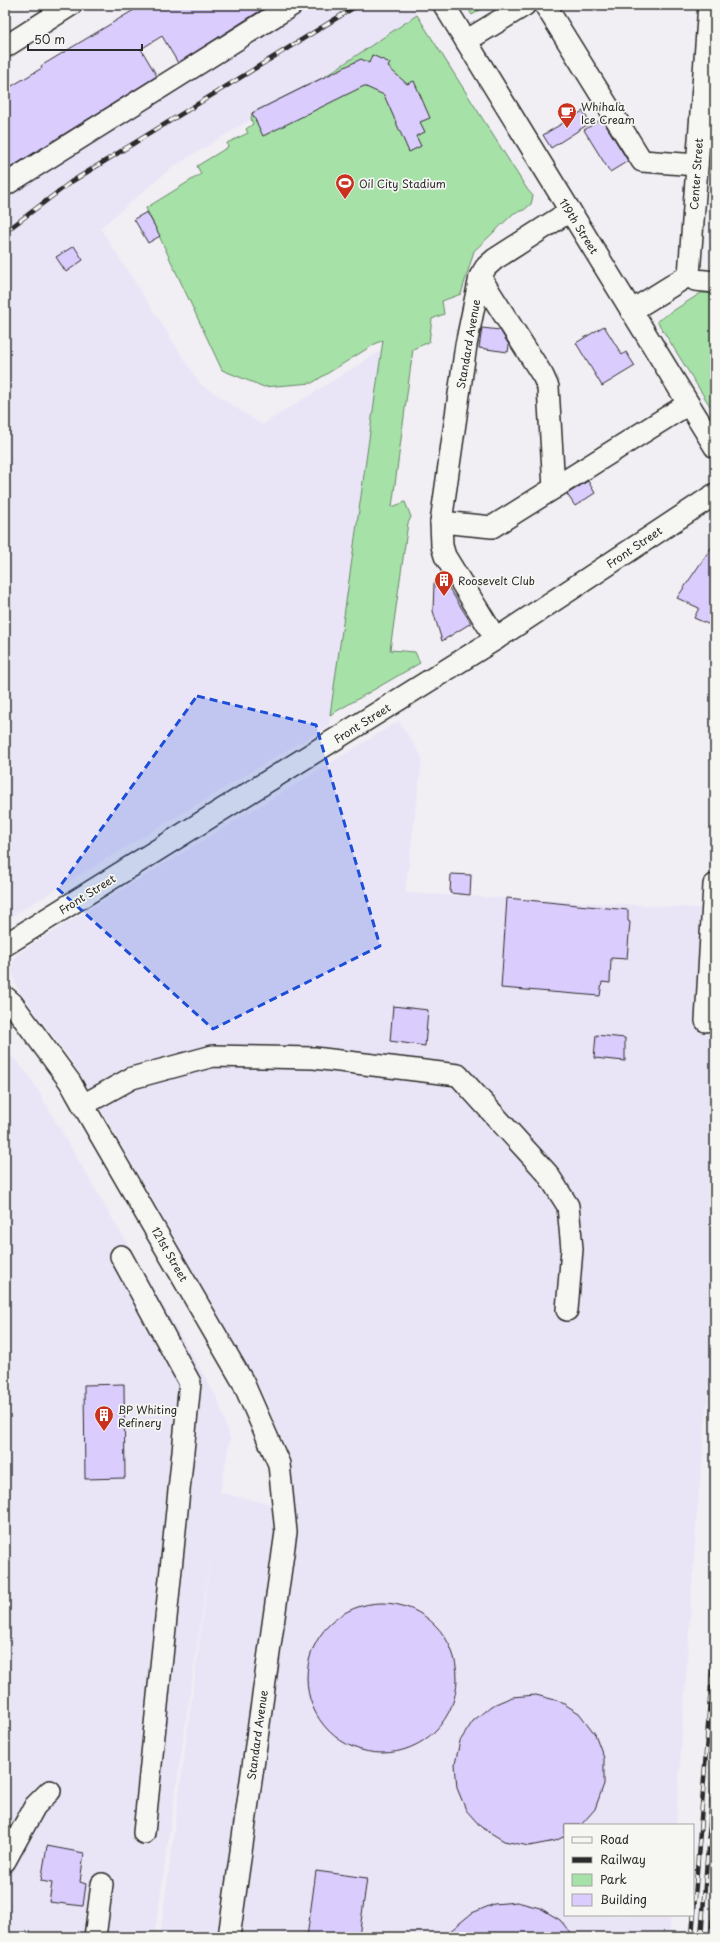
<svg xmlns="http://www.w3.org/2000/svg" width="720" height="1942" font-family="'Playpen Sans',sans-serif">
<rect width="100%" height="100%" fill="#f1eef4"/>
<filter id="ink" filterUnits="userSpaceOnUse"><feTurbulence type="fractalNoise" baseFrequency=".025" numOctaves="2"/><feDisplacementMap in="SourceGraphic" scale="8" xChannelSelector="R" yChannelSelector="G"/><feConvolveMatrix kernelMatrix="1 2 1 2 8 2 1 2 1" color-interpolation-filters="sRGB"/></filter>
<g filter="url(#ink)">
<g fill="#eae4f7">
<path d="M 292,5 L 411,5 L 417,15 L 324,77 L 252,113 L 251,119 L 171,168 L 100,228 L 200,384 L 262,425 L 382,350 L 329,725 L 5,920 L 5,185 Z"/>
<path d="M 399,721 L 422,758 L 405,893 L 715,909 L 715,1318 L 696,1525 L 676,1825 L 565,1825 L 565,1915 L 671,1915 L 669,1937 L 160,1937 L 213,1539 L 154,1937 L 5,1937 L 5,1049 L 28,1074 L 217,1398 L 230,1438 L 220,1493 L 295,1509 L 282,1440 L 262,1392 L 105,1116 L 71,1060 L 17,987 L 11,969 L 17,955 L 31,945 Z"/>
</g>
<g fill="#a6e1a7" stroke="#688669">
<path d="M 466,5 L 488,5 L 472,15 Z"/>
<path d="M 417,15 L 527,189 L 533,196 L 531,204 L 524,210 L 514,213 L 474,251 L 461,294 L 442,301 L 444,314 L 432,319 L 429,342 L 413,349 L 392,507 L 405,502 L 411,517 L 408,523 L 390,650 L 415,652 L 420,663 L 330,715 L 383,340 L 373,345 L 312,383 L 264,387 L 222,370 L 146,208 L 201,174 L 197,166 L 228,147 L 227,143 L 248,133 L 246,129 L 253,124 L 251,119 L 252,113 L 324,77 Z"/>
<path d="M 701,293 L 715,293 L 715,414 L 657,321 Z"/>
</g>
<g fill="#dbccfe" stroke="#2b2b2b">
<path d="M 142,5 L 269,5 L 178,63 L 162,36 L 141,49 L 157,76 L 5,171 L 5,90 L 42,68 L 41,66 Z"/>
<path d="M 372,55 L 390,63 L 388,67 L 407,84 L 414,81 L 430,118 L 420,122 L 425,132 L 416,136 L 421,146 L 409,152 L 384,95 L 364,86 L 263,136 L 252,113 L 361,59 L 369,63 Z"/>
<path d="M 583,111 L 590,123 L 551,148 L 543,135 Z"/>
<path d="M 602,119 L 628,161 L 610,172 L 584,130 Z"/>
<path d="M 147,212 L 160,236 L 148,243 L 134,219 Z"/>
<path d="M 74,246 L 83,260 L 66,272 L 56,257 Z"/>
<path d="M 604,326 L 622,355 L 626,352 L 635,366 L 602,386 L 576,343 Z"/>
<path d="M 482,328 L 500,330 L 509,345 L 508,352 L 479,348 Z"/>
<path d="M 588,481 L 595,493 L 575,506 L 567,494 Z"/>
<path d="M 715,542 L 715,627 L 694,618 L 699,608 L 677,598 Z"/>
<path d="M 442,577 L 471,623 L 442,641 L 433,611 L 434,583 Z"/>
<path d="M 451,874 L 471,875 L 470,895 L 450,893 Z"/>
<path d="M 507,898 L 628,910 L 628,921 L 630,922 L 627,959 L 611,958 L 610,983 L 602,982 L 600,996 L 501,988 Z"/>
<path d="M 393,1006 L 428,1010 L 425,1046 L 390,1041 Z"/>
<path d="M 596,1035 L 625,1038 L 625,1061 L 594,1058 Z"/>
<path d="M 124,1384 L 125,1478 L 85,1479 L 84,1385 Z"/>
<circle cx="382" cy="1678" r="75"/>
<path d="M 536,1695 L 559,1701 L 579,1713 L 595,1734 L 604,1758 L 604,1784 L 595,1809 L 581,1825 L 565,1825 L 565,1836 L 555,1841 L 529,1846 L 504,1841 L 481,1827 L 466,1810 L 457,1788 L 455,1764 L 460,1741 L 473,1721 L 491,1706 L 512,1697 Z"/>
<path d="M 47,1846 L 84,1853 L 80,1882 L 86,1884 L 83,1906 L 49,1902 L 52,1883 L 41,1881 Z"/>
<path d="M 316,1871 L 367,1878 L 359,1937 L 307,1937 Z"/>
<path d="M 517,1902 L 540,1908 L 560,1920 L 574,1937 L 443,1937 L 472,1913 L 494,1904 Z"/>
</g>
<g fill="none" stroke-linecap="round" stroke-linejoin="round">
<g stroke="#2b2b2b" stroke-width="24">
<g id="minor">
<path d="M 444,5 L 715,447"/>
<path d="M 545,5 L 642,161 L 697,165"/>
<path d="M 466,41 L 525,5"/>
<path d="M 5,47 L 71,5"/>
<path d="M 5,185 L 292,5"/>
<path d="M 689,275 L 709,5"/>
<path d="M 689,275 L 695,280 L 715,282"/>
<path d="M 480,277 L 543,376 L 548,387 L 554,488"/>
<path d="M 631,311 L 689,275"/>
<path d="M 441,522 L 492,527 L 688,404"/>
<path d="M 496,639 L 445,556 L 442,546 L 441,522 L 466,345 L 480,277 L 486,267 L 495,259 L 570,211"/>
<path d="M 5,945 L 496,639 L 715,494"/>
<path d="M 5,997 L 12,1003 L 70,1082 L 83,1105 L 243,1382 L 279,1464 L 286,1532 L 229,1937"/>
<path d="M 706,1021 L 714,885"/>
<path d="M 83,1105 L 132,1078 L 213,1056 L 314,1058 L 458,1075 L 547,1173 L 568,1206 L 572,1249 L 567,1310"/>
<path d="M 121,1256 L 190,1383 L 144,1833"/>
<path d="M 5,1861 L 35,1806 L 50,1791"/>
<path d="M 95,1937 L 102,1884"/>
</g>
</g>
<use href="#minor" stroke="#f6f6f2" stroke-width="21"/>
<g stroke="#2b2b2b" stroke-width="4.5">
<g id="rail">
<path d="M 5,232 L 71,182 L 358,5"/>
<path d="M 692,1937 L 715,1634"/>
<path d="M 701,1937 L 715,1758"/>
<path d="M 711,1937 L 715,1879"/>
</g>
</g>
<use href="#rail" stroke="#f6f6f2" stroke-width="3" stroke-dasharray="9" stroke-linecap="butt"/>
</g>
</g>
<path fill="#1d4ed8" fill-opacity="0.2" stroke="#1d4ed8" stroke-width="3" stroke-dasharray="8 5" stroke-linejoin="round" d="M 197,696 L 316,725 L 380,946 L 213,1029 L 58,889 Z"/>
<defs>
<g id="cafe-pin" transform="scale(1)"><path d="M0 17L-7.5 6A9.5 9.5 0 1 1 7.5 6Z" fill="#c8321e" stroke="#f6f6f2"/><path d="M-5.5-4.5H6V0H3Q3 3.5 0 3.5H-2.5Q-5.5 3.5-5.5 0ZM3-3.2v2h1.7v-2ZM-6 4.5H4V6H-6Z" fill="#fff"/></g>
<g id="stadium-pin" transform="scale(1)"><path d="M0 17L-7.5 6A9.5 9.5 0 1 1 7.5 6Z" fill="#c8321e" stroke="#f6f6f2"/><path d="M0-5a6.5 5 0 1 0 0 10a6.5 5 0 1 0 0-10ZM-3.5-1.8h7v3.6h-7Z" fill="#fff"/></g>
<g id="building-pin" transform="scale(1)"><path d="M0 17L-7.5 6A9.5 9.5 0 1 1 7.5 6Z" fill="#c8321e" stroke="#f6f6f2"/><path d="M-4-6H4V6H1V3H-1V6H-4ZM-2.5-4.3h1.7v1.8h-1.7ZM.8-4.3h1.7v1.8H.8ZM-2.5-1h1.7V.8h-1.7ZM.8-1h1.7V.8H.8Z" fill="#fff"/></g>
</defs>
<g fill-rule="evenodd">
<use href="#cafe-pin" x="567" y="112"/>
<use href="#stadium-pin" x="345" y="183"/>
<use href="#building-pin" x="444" y="580"/>
<use href="#building-pin" x="104" y="1415"/>
</g>
<g text-anchor="middle" dominant-baseline="central" stroke-width="3.5" stroke-linejoin="round" paint-order="stroke">
<g font-size="11" fill="#2b2b2b" stroke="#f6f6f2" text-anchor="start">
<text x="581" y="106">Whihala<tspan x="581" dy="13">Ice Cream</tspan></text>
<text x="359" y="183">Oil City Stadium</text>
<text x="458" y="580">Roosevelt Club</text>
<text x="118" y="1409">BP Whiting<tspan x="118" dy="13">Refinery</tspan></text>
</g>
<g font-size="11" fill="#2b2b2b" stroke="#f6f6f2">
<text transform="translate(696 174) rotate(-86)">Center Street</text>
<text transform="translate(579 226) rotate(58)">119th Street</text>
<text transform="translate(468 344) rotate(-80)">Standard Avenue</text>
<text transform="translate(634 547) rotate(-34)">Front Street</text>
<text transform="translate(362 723) rotate(-32)">Front Street</text>
<text transform="translate(87 894) rotate(-32)">Front Street</text>
<text transform="translate(170 1254) rotate(60)">121st Street</text>
<text transform="translate(257 1735) rotate(-82)">Standard Avenue</text>
</g>
</g>
<rect width="720" height="1942" fill="none" stroke="#f6f6f2" stroke-width="20"/>
<rect x="10" y="10" width="700" height="1922" fill="none" stroke="#2b2b2b" stroke-width="1.5" filter="url(#ink)"/>
<rect x="564" y="1824" width="130" height="92" fill="#f6f6f2" stroke="#a5a5a2"/>
<rect x="572" y="1837" width="20" height="6" fill="#f6f6f2" stroke="#a5a5a2"/>
<text x="600" y="1844" font-size="12" fill="#2b2b2b">Road</text>
<rect x="572" y="1857" width="20" height="6" fill="#2b2b2b" stroke="#a5a5a2"/>
<text x="600" y="1864" font-size="12" fill="#2b2b2b">Railway</text>
<rect x="572" y="1874" width="20" height="12" fill="#a6e1a7" stroke="#a5a5a2"/>
<text x="600" y="1884" font-size="12" fill="#2b2b2b">Park</text>
<rect x="572" y="1894" width="20" height="12" fill="#dbccfe" stroke="#a5a5a2"/>
<text x="600" y="1904" font-size="12" fill="#2b2b2b">Building</text>
<path d="M28 44v6h114v-6" fill="none" stroke="#2b2b2b" stroke-width="2"/>
<text x="34" y="44" font-size="12" fill="#2b2b2b" stroke="#f6f6f2" stroke-width="3" paint-order="stroke">50 m</text>
</svg>
